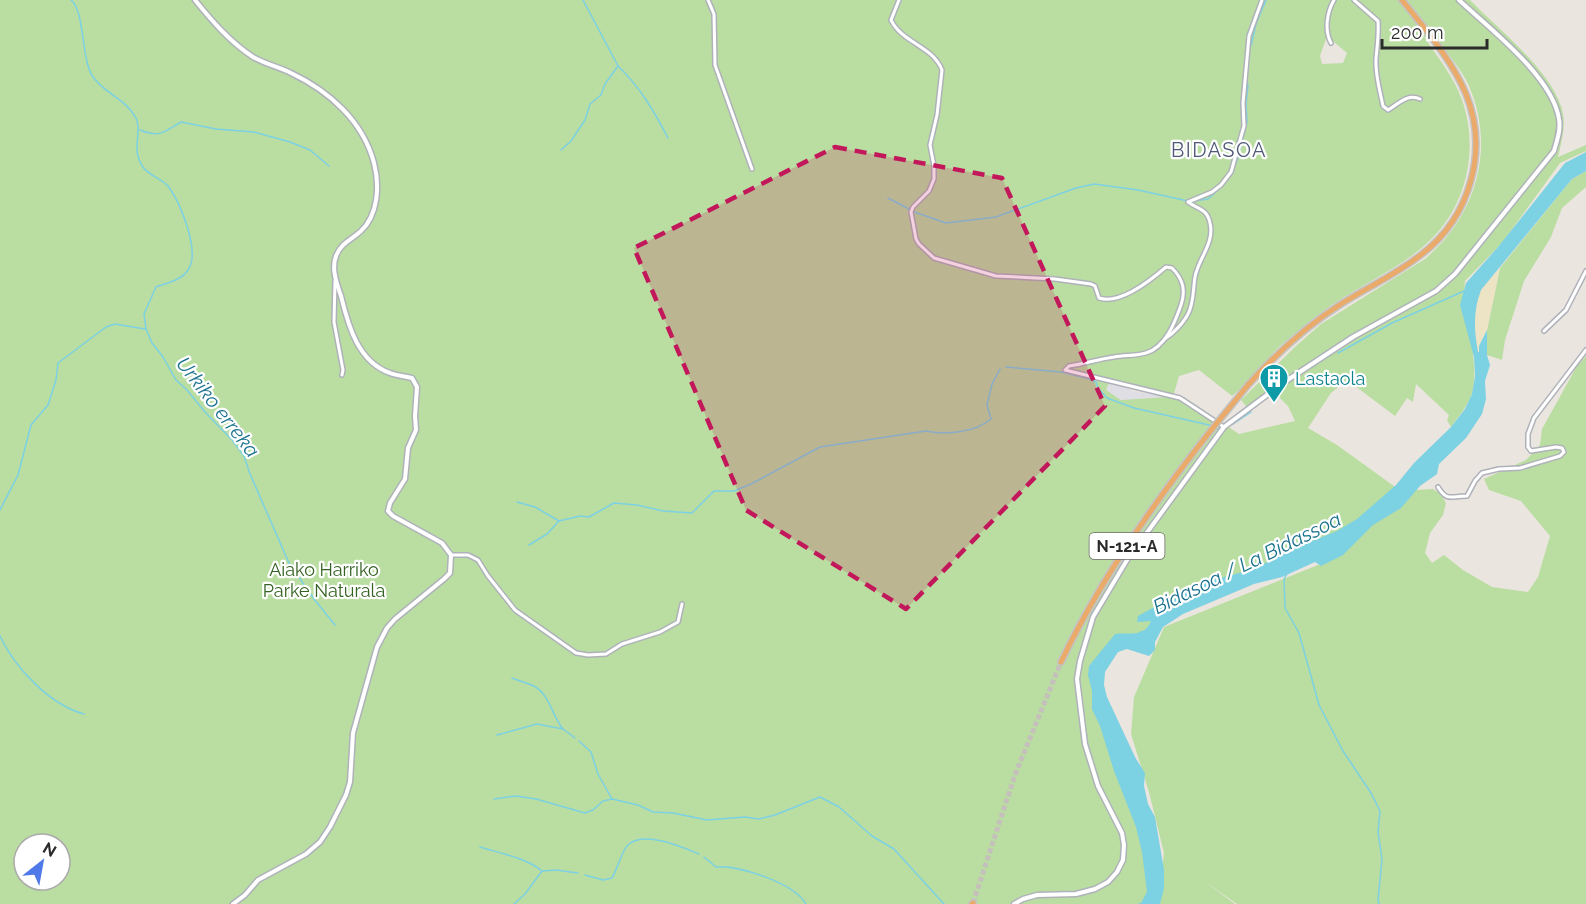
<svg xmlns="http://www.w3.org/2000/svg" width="1586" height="904" font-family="Raleway,sans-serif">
<rect width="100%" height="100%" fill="#ebe5df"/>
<path fill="#e0dee5" d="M 1109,383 L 1130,389 L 1131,391 L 1172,397 L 1128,401 L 1119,399 L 1106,390 Z"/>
<g fill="#badda1" fill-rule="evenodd">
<path d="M 0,0 L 1470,0 C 1498,29 1548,68 1561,106 C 1567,123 1562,140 1558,157 L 1586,145 L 1586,151 L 1560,163 L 1502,243 L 1465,281 L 1464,294 C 1468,319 1480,373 1471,396 C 1467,407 1458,417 1451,427 L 1447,420 L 1449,415 L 1416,384 L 1413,402 L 1407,398 L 1395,416 L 1347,380 L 1331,393 L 1308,428 L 1337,445 L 1398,489 L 1380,514 L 1137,634 L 1114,643 L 1097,676 L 1146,824 L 1150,904 L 0,904 ZM 1430,29 C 1441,46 1462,69 1469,86 C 1496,149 1476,216 1425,259 L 1321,324 L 1296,346 L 1241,400 L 1250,411 L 1275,393 L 1288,406 L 1295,421 L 1239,434 L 1184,397 L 1173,397 L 1179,376 L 1199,370 L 1232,396 C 1250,382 1263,363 1279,347 C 1293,335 1307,323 1322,312 C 1354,288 1394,272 1425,245 C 1466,210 1480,150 1462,100 C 1454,77 1438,58 1425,38 ZM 1327,36 L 1347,53 L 1343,63 L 1322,64 L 1320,56 ZM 1109,383 L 1168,397 L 1121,400 L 1106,390 ZM 24,844 L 60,844 L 60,880 L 24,880 Z"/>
<path d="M 1586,171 L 1586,187 L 1562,208 L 1551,237 L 1524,281 L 1505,340 L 1502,360 L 1487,355 L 1487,330 L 1500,268 L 1572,179 Z"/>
<path d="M 1586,356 L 1586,904 L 1237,904 L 1204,881 L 1235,904 L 1158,904 L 1164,853 L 1149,792 L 1131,734 L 1134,697 L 1164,627 L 1333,559 L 1369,525 L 1415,490 L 1433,489 L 1441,494 L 1446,503 L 1443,515 L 1430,533 L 1425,553 L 1432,563 L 1444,555 L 1463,570 L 1492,587 L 1528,592 L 1538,577 L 1550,536 L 1521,501 L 1489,490 L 1484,479 L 1526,460 L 1540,445 L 1542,429 L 1577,366 Z"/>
</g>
<path fill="#ede3c5" d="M 1500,268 L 1487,330 L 1479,346 L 1479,352 L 1477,352 C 1475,332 1470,309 1481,290 C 1486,282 1494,275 1500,268 Z"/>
<path fill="#7cd1e3" d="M 1586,152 L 1586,171 L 1572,179 L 1481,290 C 1473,311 1474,330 1478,352 L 1479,352 L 1479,346 L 1487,330 L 1487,355 L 1490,365 L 1485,381 L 1486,399 L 1482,414 L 1466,438 L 1439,464 L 1437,474 L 1420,486 L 1401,508 L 1373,525 L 1343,555 L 1321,566 L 1315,562 L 1282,577 L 1254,584 L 1183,614 L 1163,627 L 1155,642 L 1155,650 L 1149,656 L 1127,649 L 1118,652 L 1105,672 L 1104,685 L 1107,697 L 1135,757 L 1145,773 L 1144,786 L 1148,804 L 1155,817 L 1164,870 L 1164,888 L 1160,904 L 1137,904 L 1141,903 L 1147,892 L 1142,852 L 1136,827 L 1114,771 L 1100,726 L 1092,709 L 1092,691 L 1088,675 L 1089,666 L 1115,634 C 1130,632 1144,638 1151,621 L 1137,622 L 1138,616 L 1158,605 L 1164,606 L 1172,602 L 1181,593 L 1216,579 L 1255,569 L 1285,552 L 1337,531 L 1357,519 L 1396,485 L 1414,463 L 1451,427 L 1465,409 L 1472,394 L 1475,376 L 1474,357 L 1460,305 L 1466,283 L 1498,247 L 1565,163 Z"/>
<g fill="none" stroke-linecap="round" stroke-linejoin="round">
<g stroke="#7cd1e3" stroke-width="1.5">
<path d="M 71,0 C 85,11 81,60 93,77 C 104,93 127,100 136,118 C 143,134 130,148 143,167 C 148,175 161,178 168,186 C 180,202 201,252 188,270 C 182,280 167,283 156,287 L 144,314 L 146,329 L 152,343 L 163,357 L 176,380 L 187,390 L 205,412 L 233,441 L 244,456 L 250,474 L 289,563 L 314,599 L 335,625"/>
<path d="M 1248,48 L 1251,46 L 1256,24 L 1266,0"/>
<path d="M 1245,65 L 1246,55"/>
<path d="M 618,66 C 640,87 654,111 668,138"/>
<path d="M 140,130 C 160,138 164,132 181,122 L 216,129 L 254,132 L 290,142 L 310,150 L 329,166"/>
<path d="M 561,150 L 571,141 L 585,120 L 590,104 L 601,95 L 605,84 L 618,66 L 583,0"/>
<path d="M 1233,170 L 1238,158 L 1247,122 L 1246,104 L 1248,85 L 1246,79"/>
<path d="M 1221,187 L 1231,174"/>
<path d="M 888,198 L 909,209"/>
<path d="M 1193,201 L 1208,199 L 1218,190"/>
<path d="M 914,212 L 946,223 L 996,217 L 1076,188 L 1094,184 L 1138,190 L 1188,201"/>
<path d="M 1338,353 L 1392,323 L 1464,291"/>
<path d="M 1006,367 L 1061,372 L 1090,379 L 1096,382 L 1098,388 L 1107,398 L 1134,408 L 1209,425 L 1218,429"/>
<path d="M 1233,424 L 1251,412"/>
<path d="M 517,502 L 535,507 L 559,521 L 580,516 L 589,517 L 614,503 L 637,505 L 663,511 L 692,513 L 714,491 L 734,491 L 751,484 L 820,447 L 926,431 C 946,435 974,433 991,419 L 987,405 L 992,384 L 1000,369"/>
<path d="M 0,510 L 18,475 L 31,425 L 48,405 L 56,380 L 58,363 L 106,327 L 115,324 L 145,329"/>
<path d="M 529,545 L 547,534 L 559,521"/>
<path d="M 1288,572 L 1284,579 L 1285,608 L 1299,633 L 1319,705 L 1343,751 L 1371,793 L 1380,811 L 1378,832 L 1382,859 L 1378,900 L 1379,904"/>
<path d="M 0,636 C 15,668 50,705 84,714"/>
<path d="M 512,678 C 519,681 527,683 534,686 C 550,695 552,716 563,729"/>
<path d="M 497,735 L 537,724 L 563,729 L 575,738"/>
<path d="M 579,741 L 591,752 L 598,774 L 612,799"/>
<path d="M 494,799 L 516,796 L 536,799 L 585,813 L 593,810 L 603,801 L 612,799 L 638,805 L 653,812 L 673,813 L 707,820 L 745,817 L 759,819 L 775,815 L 820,797 L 839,807 L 872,836 L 894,849 L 944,904"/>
<path d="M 480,847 C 499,853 527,858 542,871"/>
<path d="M 704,857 L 716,867 C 739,865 794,883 806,904"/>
<path d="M 585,875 L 603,880 L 612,878 C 618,868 622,849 629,844 C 646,831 682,847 699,854"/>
<path d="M 514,904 L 525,894 L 542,871 L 556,870 L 578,873"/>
</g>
<path stroke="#7cd1e3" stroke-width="6" d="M 1120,647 L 1142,634"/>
<path stroke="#c5c0bb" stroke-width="5" stroke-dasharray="5 2.5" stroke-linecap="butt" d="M 973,903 L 1015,775 L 1061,662"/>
<g stroke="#afb2ba" stroke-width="6">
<g id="minor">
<path d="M 708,0 L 714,14 L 715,65 L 752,169"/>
<path d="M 899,0 L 891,20 C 902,43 933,46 942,70 L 937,115 L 930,145 L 934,166 L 934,179 L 929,191 L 913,207 L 911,212 L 916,239 L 919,244 L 934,258 L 996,276 L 1055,279 L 1091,284 L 1095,286 L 1099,298 C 1120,305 1151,280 1166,267 L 1172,268 C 1183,279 1186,290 1181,305 C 1175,322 1166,347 1146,353 C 1136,356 1125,355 1114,357 C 1099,359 1084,364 1069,366 L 1065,370 L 1180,398 L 1224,427"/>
<path d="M 1354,0 L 1378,21 C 1379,35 1377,46 1376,59 C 1375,75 1380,91 1383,106 L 1388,110 C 1398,104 1408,93 1420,99"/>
<path d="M 1331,43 C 1324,30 1327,12 1334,0"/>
<path d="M 335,281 L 334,322 L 343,370 L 342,375"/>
<path d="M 1544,331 L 1566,310 L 1586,271"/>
<path d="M 1166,338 C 1174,333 1184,322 1188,314 C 1194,303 1193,289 1195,277 C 1198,259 1215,243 1210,223 C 1207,208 1197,209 1188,202 L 1212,192 L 1221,185 L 1231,172 L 1244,126 L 1243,103 L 1249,36 L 1262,0"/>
<path d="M 1438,487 C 1447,502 1451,496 1467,496 L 1475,481 L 1482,473 L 1499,469 L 1520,468 L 1560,456 L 1564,452 L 1562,448 L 1556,447 L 1531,451 L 1528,447 L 1528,434 L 1534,418 L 1586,350"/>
<path d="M 451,555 L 468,555 L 478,560 L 488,576 L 515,610 L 576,653 L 588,655 L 606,654 L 622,644 L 660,632 L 678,622 L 682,604"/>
</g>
</g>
<g stroke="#afb2ba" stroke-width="7">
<g id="tertiary">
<path d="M 195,0 C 212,21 230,42 253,57 C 265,64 279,67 291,73 C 329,91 363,121 374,163 C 380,186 378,215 361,231 C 351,240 341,243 336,256 C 331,269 337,284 341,296 C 348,325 358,362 390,373 C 397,376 405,376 412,378 L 417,387 L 415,416 L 416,430 L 408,448 L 405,479 L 390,503 L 388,511 L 393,516 L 442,543 L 451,555 L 450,573 L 444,579 L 395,619 L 387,628 L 377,647 L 353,733 L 350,782 L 346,795 L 330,827 L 320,842 L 306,854 L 258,880 L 245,895 L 233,904"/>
<path d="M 1014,904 L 1023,899 L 1037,895 L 1076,894 L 1095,889 L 1108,882 L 1117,872 L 1123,860 L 1124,845 L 1122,833 L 1098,786 L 1085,744 L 1077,679 L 1080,661 L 1093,617 L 1127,560 L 1224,427 L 1283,383 L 1353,337 L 1436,291 L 1455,274 L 1554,151 C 1557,140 1561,130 1559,119 C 1553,77 1489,28 1459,0"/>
</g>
</g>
<g stroke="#c4c4c4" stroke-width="8">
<g id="trunk">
<path d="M 1248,385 C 1276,354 1306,326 1341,304 C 1368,287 1397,274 1422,254 C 1470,217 1489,151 1466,94 C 1452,60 1425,29 1402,0"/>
<path d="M 1061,662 C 1101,578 1154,502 1212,429"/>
<path d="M 972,904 L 973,903"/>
</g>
</g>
<use href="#minor" stroke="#fff" stroke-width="3"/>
<use href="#tertiary" stroke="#fff" stroke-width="4"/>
<use href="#trunk" stroke="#e9aa6a" stroke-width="5"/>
<g stroke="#c4c4c4" stroke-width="8" stroke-linecap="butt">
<path id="trunk-bridge" d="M 1212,429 L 1248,385"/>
</g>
<use href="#trunk-bridge" stroke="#e9aa6a" stroke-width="5"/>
</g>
<path fill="#c2185b" fill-opacity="0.2" stroke="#c2185b" stroke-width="4.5" stroke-dasharray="12 8" stroke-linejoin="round" d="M 835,147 L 1002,178 L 1105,406 L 906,609 L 746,510 L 634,248 Z"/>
<defs>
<g id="building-pin" transform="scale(1.5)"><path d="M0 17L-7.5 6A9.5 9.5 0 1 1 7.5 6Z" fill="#0f9aa8" stroke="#fff"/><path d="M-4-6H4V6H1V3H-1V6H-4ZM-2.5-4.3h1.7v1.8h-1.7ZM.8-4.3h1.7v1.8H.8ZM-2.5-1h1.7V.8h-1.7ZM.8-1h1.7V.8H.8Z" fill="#fff"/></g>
</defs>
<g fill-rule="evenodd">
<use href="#building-pin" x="1274" y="378"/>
</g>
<g text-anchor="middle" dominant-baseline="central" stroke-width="4.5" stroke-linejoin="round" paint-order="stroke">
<rect fill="#fff" stroke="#6b6b6b" stroke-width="1.5" x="1089.5" y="533" width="75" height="26" rx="4.5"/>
<g font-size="16" font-weight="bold" fill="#2b2b2b">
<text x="1127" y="546">N-121-A</text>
</g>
<g font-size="18" fill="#0d838f" stroke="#fff" text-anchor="start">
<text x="1295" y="378">Lastaola</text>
</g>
<g font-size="18" fill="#346222" stroke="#fff">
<text x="324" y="569">Aiako Harriko<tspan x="324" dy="21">Parke Naturala</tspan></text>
</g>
<g font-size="20" letter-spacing="1.5" fill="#505a78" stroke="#fff">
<text x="1219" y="150">BIDASOA</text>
</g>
<g font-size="20" font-style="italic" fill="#1b728f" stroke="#fff">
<text transform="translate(218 407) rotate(52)">Urkiko erreka</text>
<text transform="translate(1247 563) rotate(-26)">Bidasoa / La Bidassoa</text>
</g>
</g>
<g transform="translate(42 862) rotate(31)"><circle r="28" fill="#ffffff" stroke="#aaaaaa" stroke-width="1.5"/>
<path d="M0-4.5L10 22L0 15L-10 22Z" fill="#4f79e8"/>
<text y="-9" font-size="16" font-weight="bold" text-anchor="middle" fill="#2b2b2b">N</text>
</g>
<path d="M1382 39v9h105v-9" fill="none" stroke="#2b2b2b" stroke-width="3"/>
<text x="1391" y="39" font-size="18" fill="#2b2b2b" stroke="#ffffff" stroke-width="4.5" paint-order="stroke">200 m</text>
</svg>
